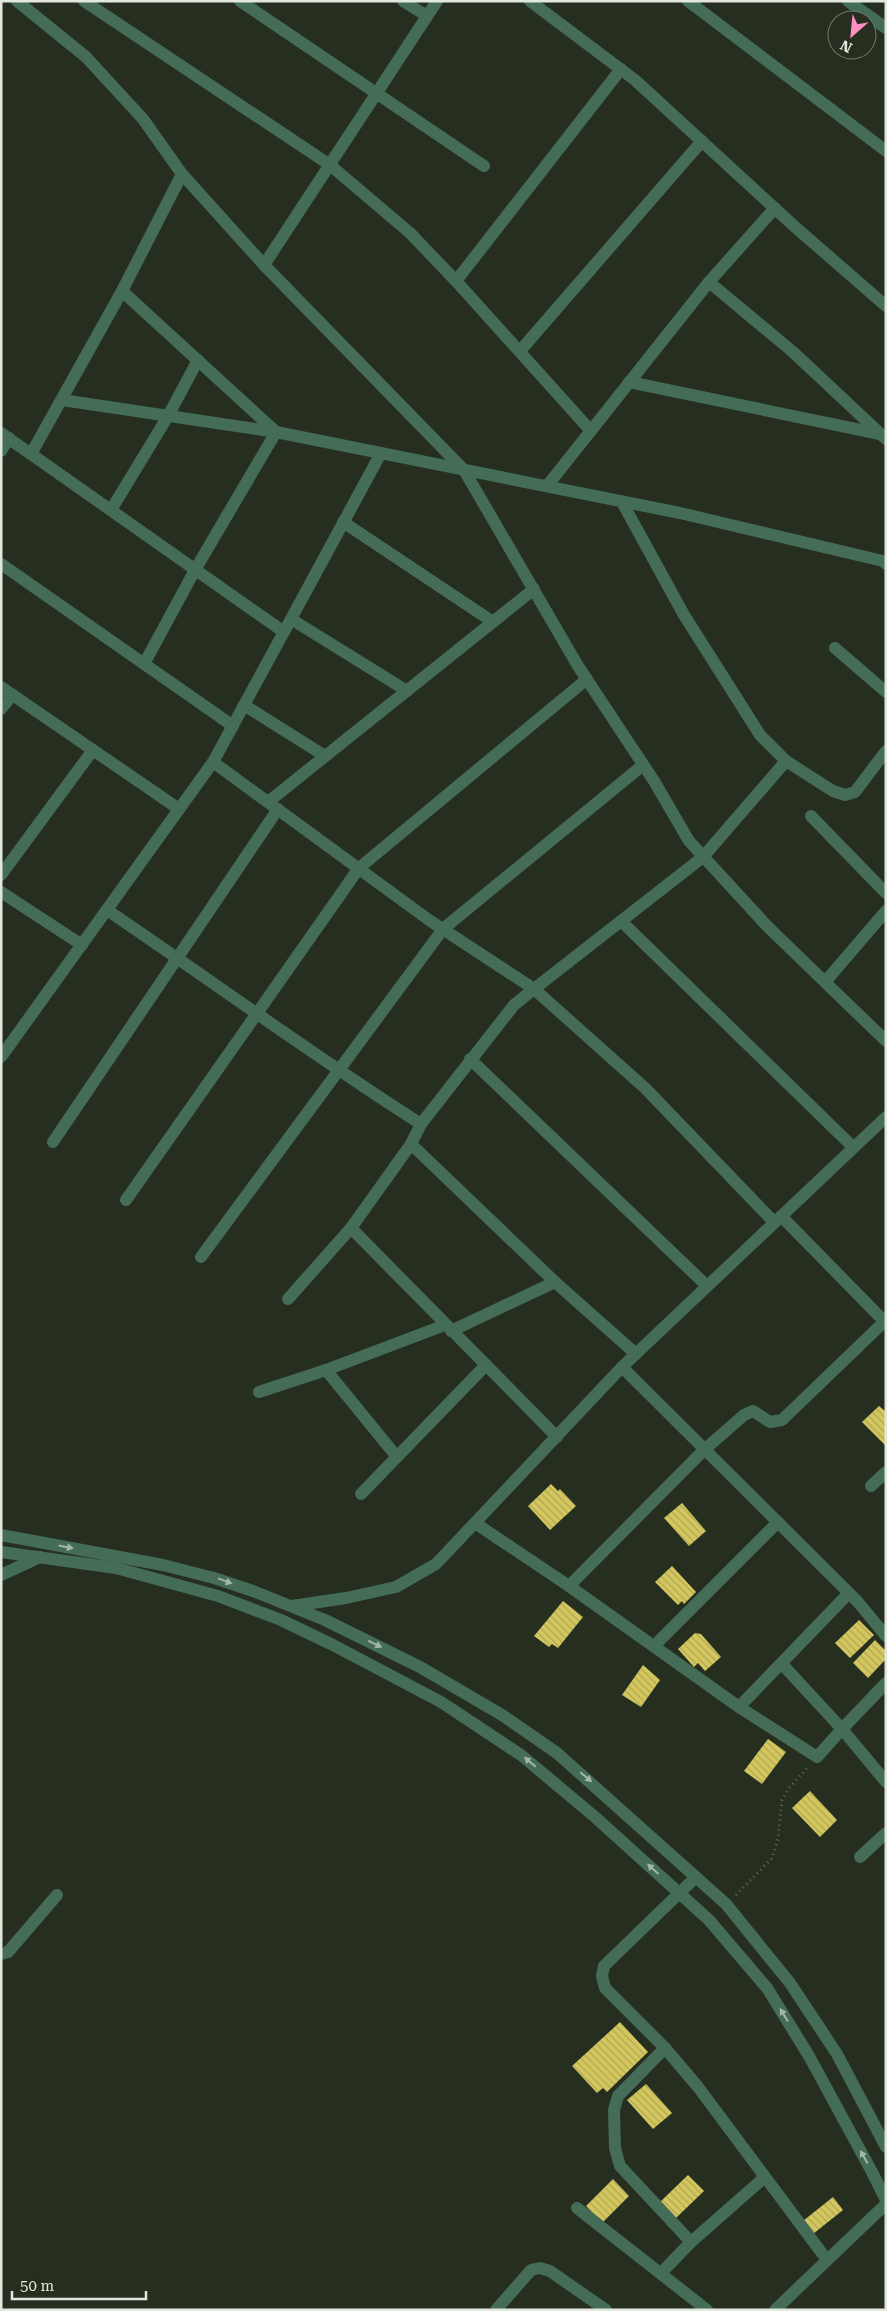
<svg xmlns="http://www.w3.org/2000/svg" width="887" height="2311" font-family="'Roboto Serif',serif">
<defs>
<pattern id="building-back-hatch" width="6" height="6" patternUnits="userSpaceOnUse" patternTransform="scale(1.25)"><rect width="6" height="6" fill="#d3c75e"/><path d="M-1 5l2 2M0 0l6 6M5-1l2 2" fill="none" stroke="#afa757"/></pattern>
</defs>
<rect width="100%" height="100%" fill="#262f1f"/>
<g fill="url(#building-back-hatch)">
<path d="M 879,1406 L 886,1412 L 886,1446 L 862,1422 Z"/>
<path d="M 551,1484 L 558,1491 L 560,1489 L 576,1506 L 550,1530 L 528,1506 Z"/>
<path d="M 682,1503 L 706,1531 L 689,1546 L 664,1518 Z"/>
<path d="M 672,1566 L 696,1592 L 684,1604 L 682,1601 L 678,1605 L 655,1582 Z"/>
<path d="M 563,1601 L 583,1617 L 558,1648 L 552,1644 L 549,1647 L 534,1636 Z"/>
<path d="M 859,1620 L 874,1635 L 850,1658 L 835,1643 Z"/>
<path d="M 695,1633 L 701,1634 L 721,1657 L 705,1671 L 698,1663 L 694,1667 L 678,1649 Z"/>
<path d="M 875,1640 L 886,1651 L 886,1659 L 868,1678 L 853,1663 Z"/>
<path d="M 643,1665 L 660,1680 L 641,1707 L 622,1695 Z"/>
<path d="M 768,1739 L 786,1752 L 762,1784 L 744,1771 Z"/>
<path d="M 810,1791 L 837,1820 L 820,1837 L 792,1808 Z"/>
<path d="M 620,2022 L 648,2052 L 607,2092 L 603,2088 L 597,2093 L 572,2066 Z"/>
<path d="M 646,2084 L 672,2113 L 653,2129 L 627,2100 Z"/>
<path d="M 688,2175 L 704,2191 L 676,2218 L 660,2202 Z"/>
<path d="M 613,2179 L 629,2196 L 602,2223 L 586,2206 Z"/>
<path d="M 833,2197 L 843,2210 L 813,2234 L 803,2221 Z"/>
</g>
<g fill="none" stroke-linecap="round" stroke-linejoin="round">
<path stroke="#61695b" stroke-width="3" stroke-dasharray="1 4" stroke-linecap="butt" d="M 736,1895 L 772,1858 L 778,1839 L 782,1800 L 789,1788 L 808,1767"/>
<g stroke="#446c56" stroke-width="12">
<path d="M 17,1 L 86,57 L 143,119 L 182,174"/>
<path d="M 84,1 L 330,165 L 410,233 L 456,281"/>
<path d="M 240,1 L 484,166"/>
<path d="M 403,1 L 427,16"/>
<path d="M 530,1 L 635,80 L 794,226 L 886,306"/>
<path d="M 688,1 L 886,151"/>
<path d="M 848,1 L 886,28"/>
<path d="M 264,265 L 437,1"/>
<path d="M 709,282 L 775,208"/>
<path d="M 122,291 L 276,432 L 195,570 L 144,664"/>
<path d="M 520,351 L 702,141"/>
<path d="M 629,382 L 880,434"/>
<path d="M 62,400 L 276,432 L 680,513 L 883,561 L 886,564"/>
<path d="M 591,431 L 456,281 L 621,69"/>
<path d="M 1,433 L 284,632"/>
<path d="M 1,451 L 9,438"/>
<path d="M 31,454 L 122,291 L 182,174 L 264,265 L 464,470 L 578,666 L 654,781 L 689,841 L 767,926 L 886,1041"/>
<path d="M 547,486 L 709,282 L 793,352 L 886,439"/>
<path d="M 622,502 L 684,615 L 760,735 L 786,761 L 833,791 L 845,795 L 855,792 L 886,751"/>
<path d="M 111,510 L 168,416 L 198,360"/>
<path d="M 343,522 L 493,622"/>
<path d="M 1,564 L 233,726"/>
<path d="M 291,619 L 381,453"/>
<path d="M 835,648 L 886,692"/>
<path d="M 1,687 L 179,809"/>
<path d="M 244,705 L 325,756"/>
<path d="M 1,709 L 12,695"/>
<path d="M 213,762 L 291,619 L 407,691"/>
<path d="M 268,802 L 534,589"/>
<path d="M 811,816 L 886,893"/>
<path d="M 1,875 L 93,750"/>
<path d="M 1,892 L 82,945"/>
<path d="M 107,910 C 212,981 314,1056 421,1124"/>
<path d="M 621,921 L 853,1147"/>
<path d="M 825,982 L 886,911"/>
<path d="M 1,1057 L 213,762 L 429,920 L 534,989 L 703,857 L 786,761"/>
<path d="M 470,1059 L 707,1286"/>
<path d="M 886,1117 L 622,1367 L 857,1601 L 886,1636"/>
<path d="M 53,1142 L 278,809"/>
<path d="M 411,1144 L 555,1282 L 636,1354"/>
<path d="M 126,1200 L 359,868 L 587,679"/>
<path d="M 781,1216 L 886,1323"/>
<path d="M 201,1257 L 443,929 L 643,765"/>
<path d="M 288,1299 L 351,1228"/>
<path d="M 451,1331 L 555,1282"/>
<path d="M 326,1370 L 397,1457"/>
<path d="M 259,1392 L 326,1370 L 445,1325"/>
<path d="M 557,1437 L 351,1228 L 411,1144 L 421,1124 L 514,1005 L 534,989 L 645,1088 L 774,1222"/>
<path d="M 871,1486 L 886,1472"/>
<path d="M 361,1494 L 486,1365"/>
<path d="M 475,1523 L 569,1586"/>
<path d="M 1,1535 L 163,1565 L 214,1578 L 253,1591 L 325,1620 L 420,1667 L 502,1715 L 557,1753 L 726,1904 L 790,1983 L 837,2054 L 886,2147"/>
<path d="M 1,1552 L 116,1568 L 218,1596 L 281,1620 L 333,1645 L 441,1702 L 521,1755 L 595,1817 L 709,1920 L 767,1988 L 809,2056 L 872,2172 L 886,2200"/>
<path d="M 1,1575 L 40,1557"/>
<path d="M 292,1606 L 346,1598 L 396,1587 L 436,1564 L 622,1367"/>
<path d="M 654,1646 L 778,1522"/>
<path d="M 782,1664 L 842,1729 L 817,1757 L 739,1707 L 569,1586 L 704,1450 L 744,1415 L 753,1411 L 770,1422 L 782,1420 L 886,1320"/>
<path d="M 886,1683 L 842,1729 L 886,1782"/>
<path d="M 739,1707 L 849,1593"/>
<path d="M 860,1857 L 886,1833"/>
<path d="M 696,1877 L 604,1966 L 602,1976 L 605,1988 L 665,2048 L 698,2087 L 827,2260"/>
<path d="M 1,1954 L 8,1952 L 57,1895"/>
<path d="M 665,2048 L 618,2096 L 614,2110 L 615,2148 L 620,2166 L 691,2242"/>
<path d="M 577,2208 L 707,2310"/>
<path d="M 661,2273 L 691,2242 L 765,2177"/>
<path d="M 496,2310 L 531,2270 L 540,2268 L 550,2271 L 606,2310"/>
<path d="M 775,2310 L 886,2204"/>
</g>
</g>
<defs><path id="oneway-solid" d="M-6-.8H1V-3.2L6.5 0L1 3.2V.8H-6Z" transform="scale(1.25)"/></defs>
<g fill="#a3b6a8">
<use href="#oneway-solid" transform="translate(66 1547) rotate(11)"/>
<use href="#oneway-solid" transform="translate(225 1581) rotate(20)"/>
<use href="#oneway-solid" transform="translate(375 1644) rotate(26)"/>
<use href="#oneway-solid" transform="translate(530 1762) rotate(-140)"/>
<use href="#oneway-solid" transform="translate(586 1777) rotate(40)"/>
<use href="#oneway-solid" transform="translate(653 1869) rotate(-138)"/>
<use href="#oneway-solid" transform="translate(784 2015) rotate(-122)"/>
<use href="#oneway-solid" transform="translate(864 2157) rotate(-119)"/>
</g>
<rect width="887" height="2311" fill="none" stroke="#e2e8de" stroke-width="5"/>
<g transform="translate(852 35) rotate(207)"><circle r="24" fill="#262f1f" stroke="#71796b"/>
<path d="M0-4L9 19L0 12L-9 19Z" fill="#fc8fc3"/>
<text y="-8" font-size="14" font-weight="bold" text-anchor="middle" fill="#e2e8de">N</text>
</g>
<path d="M12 2291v8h134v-8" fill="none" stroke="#e2e8de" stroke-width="2.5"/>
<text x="20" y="2291" font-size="15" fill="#e2e8de" stroke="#262f1f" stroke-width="4" paint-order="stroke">50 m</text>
</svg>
